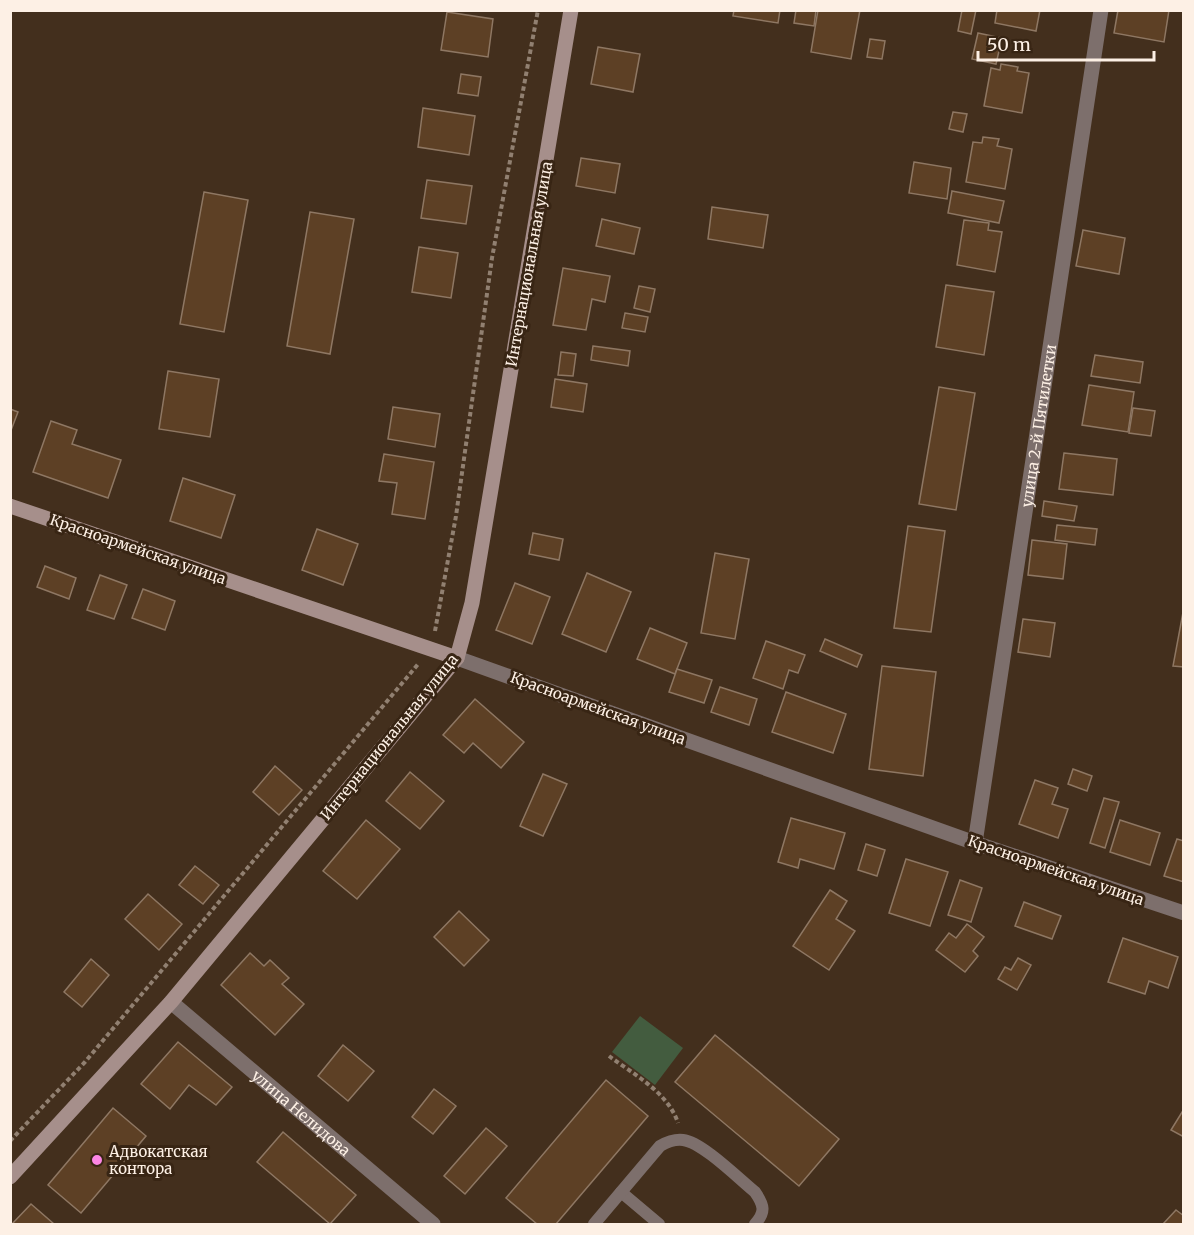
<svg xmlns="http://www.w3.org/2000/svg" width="1194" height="1235" font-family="Merriweather,serif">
<rect width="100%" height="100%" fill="#432f1d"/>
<path fill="#435c3f" d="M 640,1016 L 683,1048 L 655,1085 L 612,1052 Z"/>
<g fill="#5d4025" stroke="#8e7763" stroke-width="1.5">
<path d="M 734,10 L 780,10 L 778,23 L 733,16 Z"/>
<path d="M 796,10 L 816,10 L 814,26 L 794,23 Z"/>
<path d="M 818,10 L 860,10 L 851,59 L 811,52 Z"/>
<path d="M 962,10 L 976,10 L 971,34 L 958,31 Z"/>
<path d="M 997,10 L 1040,10 L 1036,31 L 995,23 Z"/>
<path d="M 1118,10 L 1169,10 L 1164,42 L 1114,33 Z"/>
<path d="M 447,12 L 493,19 L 488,57 L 441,50 Z"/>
<path d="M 978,33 L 1002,38 L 996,64 L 972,59 Z"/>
<path d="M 870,39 L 885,41 L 882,59 L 867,57 Z"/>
<path d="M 598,47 L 640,54 L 633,92 L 591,84 Z"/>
<path d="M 1001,64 L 1018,67 L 1017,71 L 1029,73 L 1022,113 L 984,106 L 991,68 L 1000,70 Z"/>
<path d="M 461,74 L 481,77 L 478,96 L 458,93 Z"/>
<path d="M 423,108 L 475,116 L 469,155 L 418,147 Z"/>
<path d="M 953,112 L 967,114 L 963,132 L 949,129 Z"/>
<path d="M 983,137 L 999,139 L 997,146 L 1012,149 L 1005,189 L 966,182 L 973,142 L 982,143 Z"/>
<path d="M 581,158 L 620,164 L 615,193 L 576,186 Z"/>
<path d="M 914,162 L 951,168 L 947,199 L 909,193 Z"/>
<path d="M 427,180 L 472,186 L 466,224 L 421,218 Z"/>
<path d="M 952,191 L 1004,201 L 999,223 L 948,213 Z"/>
<path d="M 204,192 L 248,200 L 224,332 L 180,324 Z"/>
<path d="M 712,207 L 768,215 L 763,248 L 708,239 Z"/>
<path d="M 310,212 L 354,219 L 330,354 L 287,346 Z"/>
<path d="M 602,219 L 640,228 L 634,254 L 596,246 Z"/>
<path d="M 964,220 L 989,223 L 988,230 L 1002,232 L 995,272 L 957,265 Z"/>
<path d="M 1083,230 L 1125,238 L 1119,274 L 1076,266 Z"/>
<path d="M 419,247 L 458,253 L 451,298 L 412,292 Z"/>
<path d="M 563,268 L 610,276 L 605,302 L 592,299 L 586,330 L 553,325 Z"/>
<path d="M 946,285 L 994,292 L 984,355 L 936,347 Z"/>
<path d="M 639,286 L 655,289 L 650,312 L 634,308 Z"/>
<path d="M 625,313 L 648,317 L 645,332 L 622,328 Z"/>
<path d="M 593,346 L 630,351 L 628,366 L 591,360 Z"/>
<path d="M 561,352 L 576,354 L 573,376 L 558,375 Z"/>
<path d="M 1095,355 L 1143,362 L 1140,383 L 1091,376 Z"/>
<path d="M 168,371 L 219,379 L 210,437 L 159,429 Z"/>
<path d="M 555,379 L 587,384 L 583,412 L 551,407 Z"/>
<path d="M 1089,385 L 1134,392 L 1128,432 L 1082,425 Z"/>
<path d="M 939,387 L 975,393 L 956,510 L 919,504 Z"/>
<path d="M 393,407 L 440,414 L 435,447 L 388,439 Z"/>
<path d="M 1133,408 L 1155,411 L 1151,436 L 1129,433 Z"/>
<path d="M 10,409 L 18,412 L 10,433 Z"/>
<path d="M 51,421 L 77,430 L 72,444 L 121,460 L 108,498 L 33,472 Z"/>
<path d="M 1064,453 L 1117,459 L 1113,495 L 1059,489 Z"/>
<path d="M 384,454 L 434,462 L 425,519 L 392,514 L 397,483 L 379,481 Z"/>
<path d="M 183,478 L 235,495 L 221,538 L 170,521 Z"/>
<path d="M 1044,501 L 1077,506 L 1074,521 L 1042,516 Z"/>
<path d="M 1057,525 L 1097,529 L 1095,545 L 1055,540 Z"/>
<path d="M 908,526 L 945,531 L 931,632 L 894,628 Z"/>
<path d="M 317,529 L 358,544 L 343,585 L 302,570 Z"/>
<path d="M 533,533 L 563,539 L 559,560 L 529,554 Z"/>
<path d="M 1032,540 L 1067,544 L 1063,579 L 1028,575 Z"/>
<path d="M 715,553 L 749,559 L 735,639 L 701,633 Z"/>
<path d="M 45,566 L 76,578 L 69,599 L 37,587 Z"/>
<path d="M 587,573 L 631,592 L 606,652 L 562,634 Z"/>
<path d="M 100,575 L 127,585 L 114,619 L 87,610 Z"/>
<path d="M 515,583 L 550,597 L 532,644 L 496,630 Z"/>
<path d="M 143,589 L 175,601 L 165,630 L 132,618 Z"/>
<path d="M 1184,607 L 1184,667 L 1173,666 Z"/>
<path d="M 1023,619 L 1055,623 L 1050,657 L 1018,652 Z"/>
<path d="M 650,628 L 687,643 L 675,674 L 637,659 Z"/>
<path d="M 825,639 L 862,655 L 857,667 L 820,651 Z"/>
<path d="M 766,641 L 805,655 L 798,673 L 789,670 L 783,689 L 753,678 Z"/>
<path d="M 882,666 L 936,672 L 923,776 L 869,769 Z"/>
<path d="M 677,669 L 712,680 L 704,703 L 669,692 Z"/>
<path d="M 720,687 L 757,699 L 749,725 L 711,712 Z"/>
<path d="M 786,692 L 846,714 L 833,753 L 772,732 Z"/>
<path d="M 475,699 L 524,742 L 501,768 L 473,743 L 464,753 L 443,735 Z"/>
<path d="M 275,766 L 302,790 L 279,815 L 253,792 Z"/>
<path d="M 1073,769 L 1092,776 L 1087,791 L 1068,784 Z"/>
<path d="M 410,772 L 444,801 L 420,829 L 386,801 Z"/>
<path d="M 543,774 L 567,784 L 543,836 L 520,826 Z"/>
<path d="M 1035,780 L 1058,788 L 1052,804 L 1068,809 L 1058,838 L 1019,824 Z"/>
<path d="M 1104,798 L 1119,802 L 1105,848 L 1090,843 Z"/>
<path d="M 791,818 L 845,833 L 834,869 L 800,859 L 798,868 L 778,862 Z"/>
<path d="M 366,820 L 400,849 L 357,899 L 323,871 Z"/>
<path d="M 1120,820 L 1160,833 L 1150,865 L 1110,852 Z"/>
<path d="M 1177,839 L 1184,841 L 1184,882 L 1164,876 Z"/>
<path d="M 866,844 L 885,850 L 877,876 L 858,870 Z"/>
<path d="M 906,859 L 948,872 L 930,926 L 889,913 Z"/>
<path d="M 195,866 L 219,885 L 203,904 L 179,885 Z"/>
<path d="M 960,880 L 982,888 L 971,922 L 948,915 Z"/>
<path d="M 830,890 L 847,901 L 836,919 L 855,931 L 829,970 L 793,946 Z"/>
<path d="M 148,894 L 182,924 L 159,950 L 125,919 Z"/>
<path d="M 1024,902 L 1061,916 L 1052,939 L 1015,926 Z"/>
<path d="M 459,911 L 489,940 L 464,966 L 434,937 Z"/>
<path d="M 967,924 L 984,937 L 973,951 L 978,956 L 965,972 L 936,950 L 949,933 L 956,938 Z"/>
<path d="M 1123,938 L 1178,957 L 1168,988 L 1149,981 L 1145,994 L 1108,982 Z"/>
<path d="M 250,953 L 264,966 L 270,960 L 289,978 L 282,984 L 304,1004 L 275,1035 L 221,985 Z"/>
<path d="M 1018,958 L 1031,965 L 1017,990 L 998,979 L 1005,967 L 1011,970 Z"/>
<path d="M 91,959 L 109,975 L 82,1007 L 64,992 Z"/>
<path d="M 715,1035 L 839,1139 L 799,1186 L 675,1082 Z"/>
<path d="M 178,1042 L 232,1087 L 216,1105 L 189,1085 L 170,1109 L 141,1084 Z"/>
<path d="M 343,1045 L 374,1071 L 348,1101 L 318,1076 Z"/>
<path d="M 606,1080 L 648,1116 L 556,1224 L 537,1224 L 506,1198 Z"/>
<path d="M 434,1089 L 456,1106 L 433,1134 L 412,1117 Z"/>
<path d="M 113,1108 L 146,1136 L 81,1213 L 48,1185 Z"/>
<path d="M 1184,1109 L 1184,1137 L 1171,1130 Z"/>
<path d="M 486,1128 L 507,1146 L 465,1194 L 444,1176 Z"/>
<path d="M 283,1132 L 356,1195 L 330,1224 L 257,1162 Z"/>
<path d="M 31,1204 L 54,1224 L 12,1224 Z"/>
<path d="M 1176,1210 L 1184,1216 L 1184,1224 L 1163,1224 Z"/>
</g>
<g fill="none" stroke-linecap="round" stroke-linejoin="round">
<g stroke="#918071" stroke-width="4" stroke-dasharray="4.5 3" stroke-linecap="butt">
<path d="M 435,631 L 456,516 L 492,258 L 538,10"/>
<path d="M 609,1056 C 633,1074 668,1092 678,1123"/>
<path d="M 10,1141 L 85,1062 L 419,663"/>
</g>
<g stroke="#7d6f6c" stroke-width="12">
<path d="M 621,1192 L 659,1224"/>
<path d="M 594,1224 L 660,1146 C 667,1142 675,1139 683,1140 C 702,1142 739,1179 755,1192 C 764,1205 766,1212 755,1224"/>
</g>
<g stroke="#7d6f6c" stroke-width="15">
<path id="s1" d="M 975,843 L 1101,10"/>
<path id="s2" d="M 171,1002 L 433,1224"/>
</g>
<path stroke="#7d6f6c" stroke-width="15" d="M 457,658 L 975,843 L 1184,913"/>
<g stroke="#a68f8b" stroke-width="15">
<path d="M 10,506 L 457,658"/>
<path d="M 10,1177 L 171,1002 L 457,658 L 472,603 L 571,10"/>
</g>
</g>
<circle fill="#fc86e4" stroke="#382514" stroke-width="2" cx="97" cy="1160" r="6"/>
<g text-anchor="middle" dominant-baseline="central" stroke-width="6" stroke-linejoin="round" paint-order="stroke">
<g font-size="15" fill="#fdf0e5" stroke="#382514">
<text transform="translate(529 264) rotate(-80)">Интернациональная улица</text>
<text stroke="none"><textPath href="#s1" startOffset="422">улица 2-й Пятилетки</textPath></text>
<text transform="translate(138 549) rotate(19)">Красноармейская улица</text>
<text transform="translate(598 708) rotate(20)">Красноармейская улица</text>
<text transform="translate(389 737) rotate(-51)">Интернациональная улица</text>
<text transform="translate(1056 870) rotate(19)">Красноармейская улица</text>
<text stroke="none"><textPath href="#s2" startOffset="171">улица Нелидова</textPath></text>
</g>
<g font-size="15" fill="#fdf0e5" stroke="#382514" text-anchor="start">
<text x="109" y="1151">Адвокатская<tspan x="109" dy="17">контора</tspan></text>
</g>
</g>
<rect width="1194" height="1235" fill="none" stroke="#fdf0e5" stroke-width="24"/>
<path d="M978 51v9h176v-9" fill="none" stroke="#fdf0e5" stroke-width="3"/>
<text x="987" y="51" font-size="18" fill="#fdf0e5" stroke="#382514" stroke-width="4.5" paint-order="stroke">50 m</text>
</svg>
